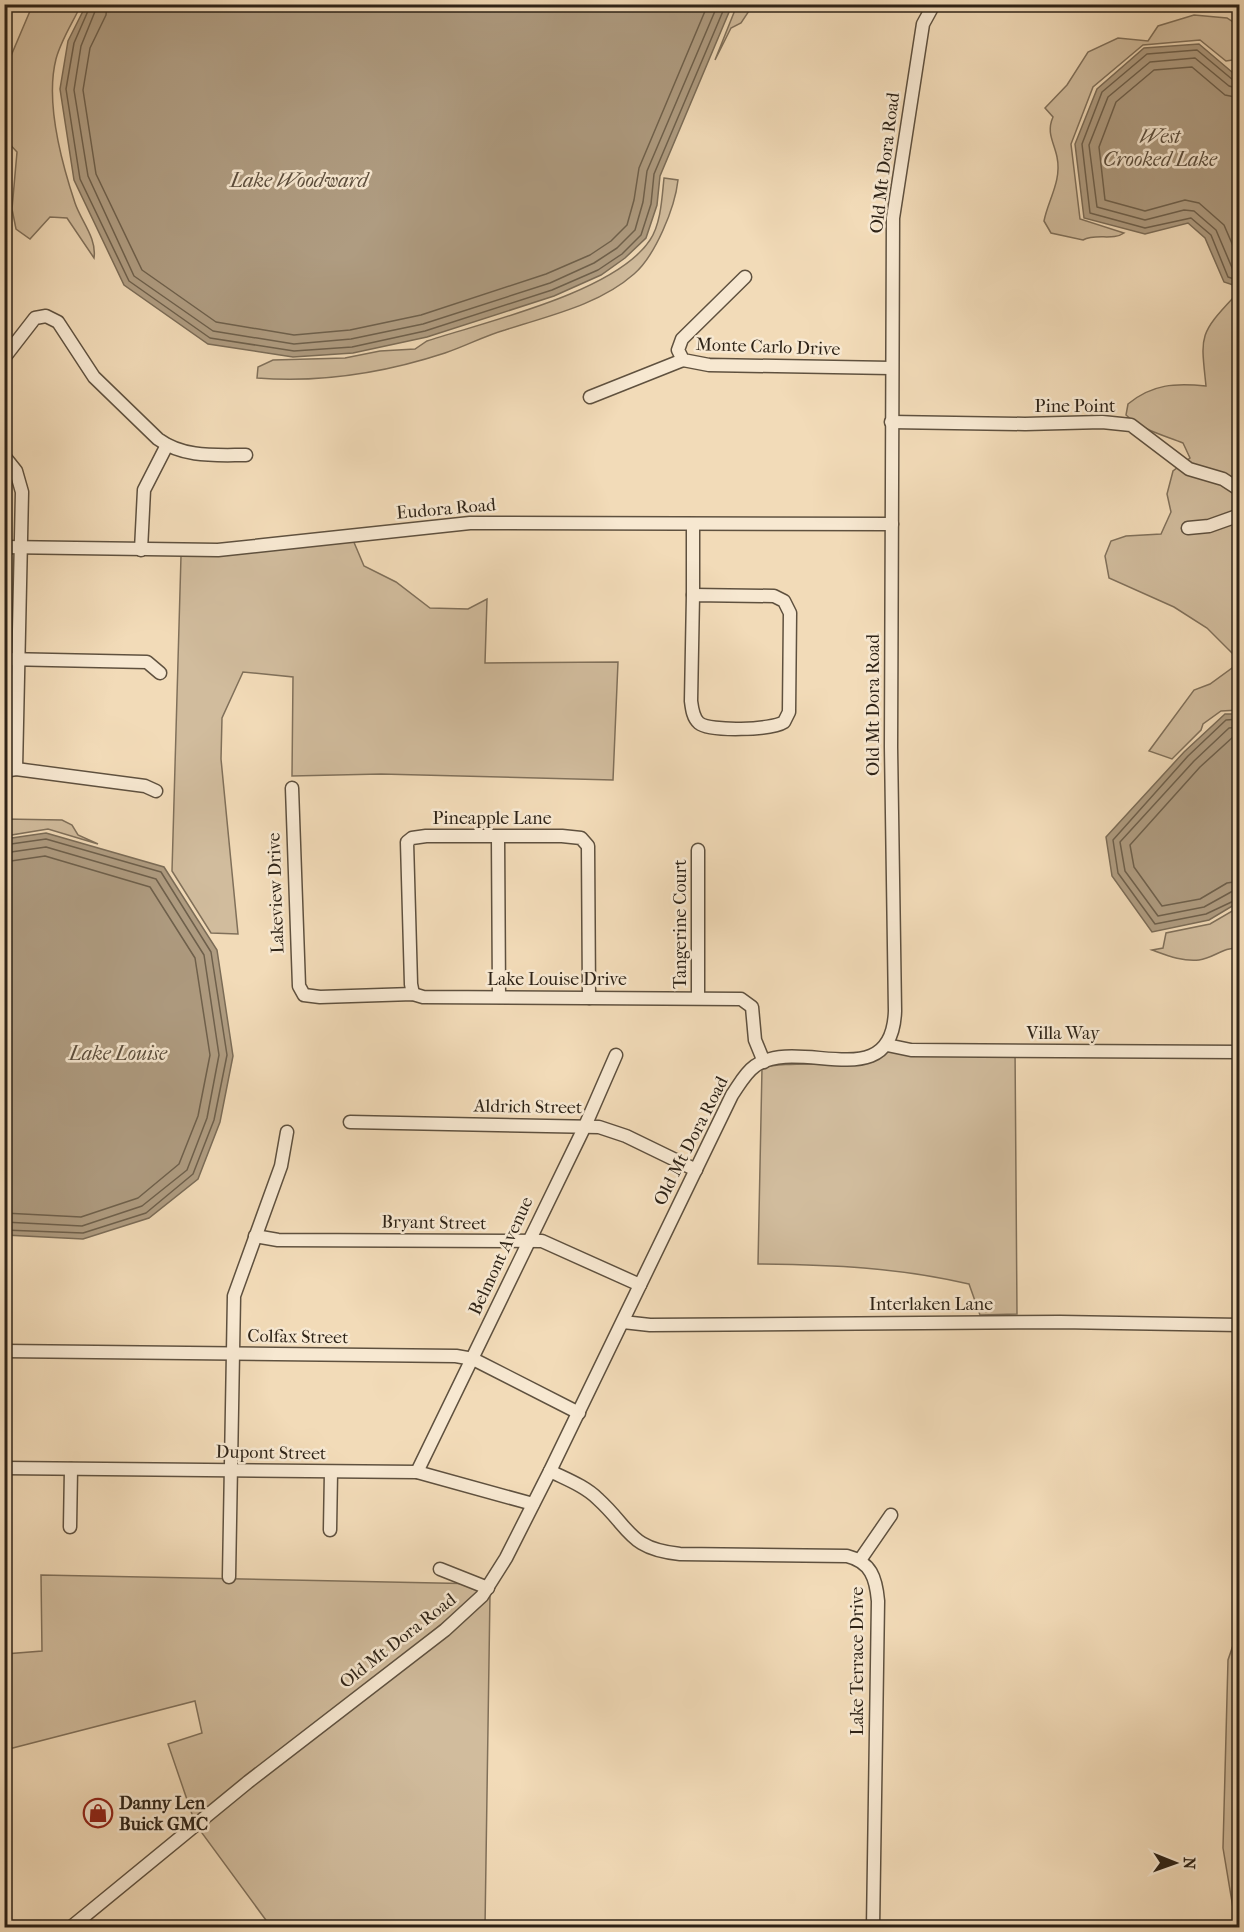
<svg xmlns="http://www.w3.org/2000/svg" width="1244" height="1932" font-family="'IM FELL French Canon',serif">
<rect width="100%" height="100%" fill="#f2dbb8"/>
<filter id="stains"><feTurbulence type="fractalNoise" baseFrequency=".00333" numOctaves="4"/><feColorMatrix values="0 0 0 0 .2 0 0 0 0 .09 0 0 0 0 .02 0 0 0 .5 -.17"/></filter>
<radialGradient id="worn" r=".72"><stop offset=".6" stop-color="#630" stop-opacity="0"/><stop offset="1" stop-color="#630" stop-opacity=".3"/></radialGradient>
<g fill="#d1bc9d" stroke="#80705a" stroke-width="1.5">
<path d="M 33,4 L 81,5 C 73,22 61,40 56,59 C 45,102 61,161 75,203 C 81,221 97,238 94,258 L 67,218 L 50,217 L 30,239 L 16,229 L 12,209 L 17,152 L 5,139 L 5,70 Z"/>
<path d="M 737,5 L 747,5 L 749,11 L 741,23 L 731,28 L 715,60 Z"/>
<path d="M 1194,15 L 1227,18 L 1239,26 L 1239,59 L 1226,61 L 1200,40 L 1143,45 L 1093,87 L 1071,144 L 1080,219 L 1124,233 C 1113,241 1096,233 1083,240 L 1051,233 L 1044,221 C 1048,200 1062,181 1057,157 C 1054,142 1046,133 1053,117 L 1045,108 L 1067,85 L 1088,52 L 1118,38 L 1148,41 L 1158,26 Z"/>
<path d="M 664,178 L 678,180 C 675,208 655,256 634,274 C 599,305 548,316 505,330 C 484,336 466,346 445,353 C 384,373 321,383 257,378 L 258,367 L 273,360 L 345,358 L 380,351 L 415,349 L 427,341 C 485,322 616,292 650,240 C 661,224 662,197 664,178 Z"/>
<path d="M 1233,298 L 1239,301 L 1239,660 L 1207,628 L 1174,607 L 1109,578 L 1105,556 L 1111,541 L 1126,536 L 1161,534 L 1171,512 L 1167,494 L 1173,471 L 1190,458 L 1183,443 C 1163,435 1142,430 1126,415 L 1128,404 C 1152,384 1175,383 1206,386 C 1201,337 1198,335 1233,298 Z"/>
<path d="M 353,540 L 364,566 L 396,582 L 430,608 L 468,609 L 487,599 L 485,663 L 618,662 L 613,780 L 381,774 L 292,776 L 293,677 L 243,672 L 222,718 L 221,759 L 238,934 L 211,933 L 172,871 L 181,556 L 219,555 Z"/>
<path d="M 1239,663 L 1239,710 L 1221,711 L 1203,724 L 1201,730 L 1172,759 L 1149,751 L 1194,690 L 1210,684 Z"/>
<path d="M 5,819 L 62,820 L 72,825 L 78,835 L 98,844 L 48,829 L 5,836 Z"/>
<path d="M 1239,907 L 1239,948 C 1223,947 1214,958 1199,960 C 1183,962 1166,955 1152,950 L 1163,948 L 1166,933 L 1210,924 Z"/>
<path d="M 1015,1047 L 1017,1314 L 980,1315 L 969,1284 C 895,1267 833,1265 758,1264 L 762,1068 C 797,1058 862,1073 890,1049 Z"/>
<path d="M 41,1575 L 485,1584 L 471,1600 L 400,1658 L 194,1820 L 168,1744 L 202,1733 L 195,1701 L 5,1750 L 5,1654 L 42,1651 Z"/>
<path d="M 490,1594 L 485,1927 L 271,1927 L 199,1829 Z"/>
<path d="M 1239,1628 L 1240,1926 L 1239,1926 L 1235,1920 L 1223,1848 L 1228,1660 Z"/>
</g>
<g fill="#af9c81" stroke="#7b6c57" stroke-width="1.5">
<path d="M 86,5 L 86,4 L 732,5 L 660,176 L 657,205 L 646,238 L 625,258 L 601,275 L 554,296 L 427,337 L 353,353 L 293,357 L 208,344 L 124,285 L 74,180 L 60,89 L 68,41 Z"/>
<path d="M 1199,44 L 1239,78 L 1239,287 L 1224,282 L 1205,238 L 1188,223 L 1145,234 L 1084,218 L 1075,144 L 1097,89 L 1144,48 Z"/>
<path d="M 1225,714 L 1239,714 L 1239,902 L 1209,920 L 1152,932 L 1112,876 L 1106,837 L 1184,752 Z"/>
<path d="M 46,833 L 164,867 L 217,950 L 233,1056 L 220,1122 L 198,1179 L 149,1218 L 83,1239 L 5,1235 L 5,839 Z"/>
</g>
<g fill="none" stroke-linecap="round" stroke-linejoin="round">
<g stroke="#6e604c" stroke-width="1.5">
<path d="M 91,4 L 74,43 L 66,89 L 80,179 L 129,281 L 210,338 L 294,351 L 352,347 L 425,331 L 552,290 L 598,270 L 622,254 L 641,235 L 651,204 L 654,174 L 726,4"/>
<path d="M 98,4 L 81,46 L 74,90 L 88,176 L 134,276 L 213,331 L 294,344 L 351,339 L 423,324 L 550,283 L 594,263 L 617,248 L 635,230 L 643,202 L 647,171 L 718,4"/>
<path d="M 107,4 L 106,15 L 90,48 L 83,90 L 96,174 L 142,270 L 216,322 L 294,335 L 350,330 L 421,315 L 546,274 L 590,255 L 611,241 L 627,225 L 634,200 L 639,168 L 708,4"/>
<path d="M 1240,82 L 1233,80 L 1197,50 L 1147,54 L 1102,92 L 1082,144 L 1090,213 L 1145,228 L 1191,218 L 1211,235 L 1228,277 L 1240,281"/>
<path d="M 1240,89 L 1229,86 L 1195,58 L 1150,62 L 1108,97 L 1089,145 L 1097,207 L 1145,220 L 1184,210 L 1194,211 L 1216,230 L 1233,270 L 1240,273"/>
<path d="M 1240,98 L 1225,95 L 1192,67 L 1154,70 L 1116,102 L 1099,147 L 1105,200 L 1145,211 L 1185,200 L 1199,203 L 1224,225 L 1240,262"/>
<path d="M 1240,719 L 1226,720 L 1188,756 L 1113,840 L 1118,873 L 1155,924 L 1206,914 L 1240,898"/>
<path d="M 1240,727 L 1229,728 L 1194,761 L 1120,842 L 1125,871 L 1158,916 L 1204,907 L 1231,892 L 1240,890"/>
<path d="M 1240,736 L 1233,737 L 1200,767 L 1130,845 L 1134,867 L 1162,906 L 1200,899 L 1227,883 L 1240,881"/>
<path d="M 4,845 L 46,839 L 161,872 L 211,952 L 227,1055 L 214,1120 L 193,1174 L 146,1213 L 83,1233 L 4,1230"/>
<path d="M 4,853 L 46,847 L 156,879 L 204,955 L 219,1055 L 207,1118 L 187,1170 L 142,1206 L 82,1226 L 4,1222"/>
<path d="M 4,862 L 45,856 L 150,887 L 195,958 L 210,1055 L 198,1116 L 179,1164 L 138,1198 L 81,1217 L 4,1213"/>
</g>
<g stroke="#5f513f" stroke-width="15">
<g id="minor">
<path d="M 745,277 L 682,339 L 678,350 L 683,360 L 709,365 L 891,368"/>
<path d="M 4,358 L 35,318 L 46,316 L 58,322 L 94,377 L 158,439 C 184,458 215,455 246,455"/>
<path d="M 590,397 L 683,360"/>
<path d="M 891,422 L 1025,424 L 1102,422 L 1131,425 L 1189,469 L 1223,479 L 1240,490"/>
<path d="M 4,456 L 16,471 L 22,492 L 16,769"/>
<path d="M 1188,528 L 1209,526 L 1240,515"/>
<path d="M 4,547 L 218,550 L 470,523 L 892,524"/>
<path d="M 141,550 L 144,490 L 167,445"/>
<path d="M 693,595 L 774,596 L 784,601 L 790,613 L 789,712 L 784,722 C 772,730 710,732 699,723 C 693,718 692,709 691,701 Z"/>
<path d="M 693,595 L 693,524"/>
<path d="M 4,659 L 147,662 L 160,673"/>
<path d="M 4,771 L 16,769 L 145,786 L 156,791"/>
<path d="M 292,788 L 299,986 L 304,995 L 320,997 L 413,994 L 423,997 L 741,999 L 752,1007 L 755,1040 L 764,1062"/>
<path d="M 498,837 L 499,997"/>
<path d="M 413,994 L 411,984 L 407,842 L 412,838 L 426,836 L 562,836 L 581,838 L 588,846 L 589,998"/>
<path d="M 698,998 L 698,850"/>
<path d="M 887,1045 L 911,1050 L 1240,1052"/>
<path d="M 350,1122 L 599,1127 L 626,1136 L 696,1170"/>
<path d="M 255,1236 L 278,1240 L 542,1241 L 640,1285"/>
<path d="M 623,1322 L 650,1325 L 1060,1322 L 1240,1325"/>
<path d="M 4,1351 L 456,1356 L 473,1359 L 579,1413"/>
<path d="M 4,1468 L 417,1472 L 533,1504"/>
<path d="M 550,1471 C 566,1479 585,1486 598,1499 C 631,1529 629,1549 680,1554 L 847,1556 C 871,1562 876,1578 878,1601 L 873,1928"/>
<path d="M 417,1472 L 585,1126 L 616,1055"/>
<path d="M 70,1527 L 71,1469"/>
<path d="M 330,1530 L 331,1472"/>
<path d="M 860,1560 L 891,1515"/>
<path d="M 440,1569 L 488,1588"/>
<path d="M 229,1577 L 234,1296 L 281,1166 L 287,1132"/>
<path d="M 70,1928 L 248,1782 L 445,1630 L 482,1596 L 506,1558 L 550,1471 L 732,1095 C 739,1085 745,1073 755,1066 C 799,1035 892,1098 895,1011 L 891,747 L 893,218 L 923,24 L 934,4"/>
</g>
</g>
<use href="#minor" stroke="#f7e8d1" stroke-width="12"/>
</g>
<defs>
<g id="shop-ring" transform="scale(1.5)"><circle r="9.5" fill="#f7e8d1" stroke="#8f2418" stroke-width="1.5"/><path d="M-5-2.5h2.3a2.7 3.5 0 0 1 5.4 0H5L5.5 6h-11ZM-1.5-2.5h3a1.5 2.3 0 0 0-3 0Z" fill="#8f2418"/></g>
</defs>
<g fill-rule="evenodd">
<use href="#shop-ring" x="98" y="1813"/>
</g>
<g text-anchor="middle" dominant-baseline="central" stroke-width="5" stroke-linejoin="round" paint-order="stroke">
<g font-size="18" fill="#2e2317" stroke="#f7e8d1">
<text transform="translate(885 163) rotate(-83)">Old Mt Dora Road</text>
<text transform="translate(768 347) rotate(2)">Monte Carlo Drive</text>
<text x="1075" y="406">Pine Point</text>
<text transform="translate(446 509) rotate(-5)">Eudora Road</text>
<text transform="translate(873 705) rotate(-90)">Old Mt Dora Road</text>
<text x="492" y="818">Pineapple Lane</text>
<text transform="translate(276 893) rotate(-92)">Lakeview Drive</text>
<text transform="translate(680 924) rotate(-90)">Tangerine Court</text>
<text x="557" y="979">Lake Louise Drive</text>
<text x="1063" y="1033">Villa Way</text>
<text transform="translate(528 1107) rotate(1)">Aldrich Street</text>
<text transform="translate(691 1141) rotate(-63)">Old Mt Dora Road</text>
<text transform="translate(434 1223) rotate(1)">Bryant Street</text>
<text transform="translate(501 1256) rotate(-65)">Belmont Avenue</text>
<text x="931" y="1304">Interlaken Lane</text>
<text transform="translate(298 1337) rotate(1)">Colfax Street</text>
<text transform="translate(271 1453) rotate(1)">Dupont Street</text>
<text transform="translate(398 1641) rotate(-38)">Old Mt Dora Road</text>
<text transform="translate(857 1661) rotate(-90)">Lake Terrace Drive</text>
</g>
<g font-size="18" font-weight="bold" fill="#2e2317" stroke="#f7e8d1" text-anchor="start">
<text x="119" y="1803">Danny Len<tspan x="119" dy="21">Buick GMC</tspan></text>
</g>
<g font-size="20" font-style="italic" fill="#5b4d3c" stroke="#f7e8d1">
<text x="1160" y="136">West<tspan x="1160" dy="23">Crooked Lake</tspan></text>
<text x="299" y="180">Lake Woodward</text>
<text x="118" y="1053">Lake Louise</text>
</g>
</g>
<rect width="1244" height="1932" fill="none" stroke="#f2dbb8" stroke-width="24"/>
<rect x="6" y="6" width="1232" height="1920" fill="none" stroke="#2e2317" stroke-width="3"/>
<rect x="12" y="12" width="1220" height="1908" fill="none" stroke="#2e2317" stroke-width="1.5"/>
<g transform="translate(1175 1863) rotate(91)" stroke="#f7e8d1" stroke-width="4.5" paint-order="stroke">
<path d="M0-4.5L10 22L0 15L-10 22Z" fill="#2e2317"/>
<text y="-9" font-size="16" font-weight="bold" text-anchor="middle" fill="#2e2317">N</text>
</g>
<rect width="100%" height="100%" filter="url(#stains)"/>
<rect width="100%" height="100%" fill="url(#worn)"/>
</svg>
